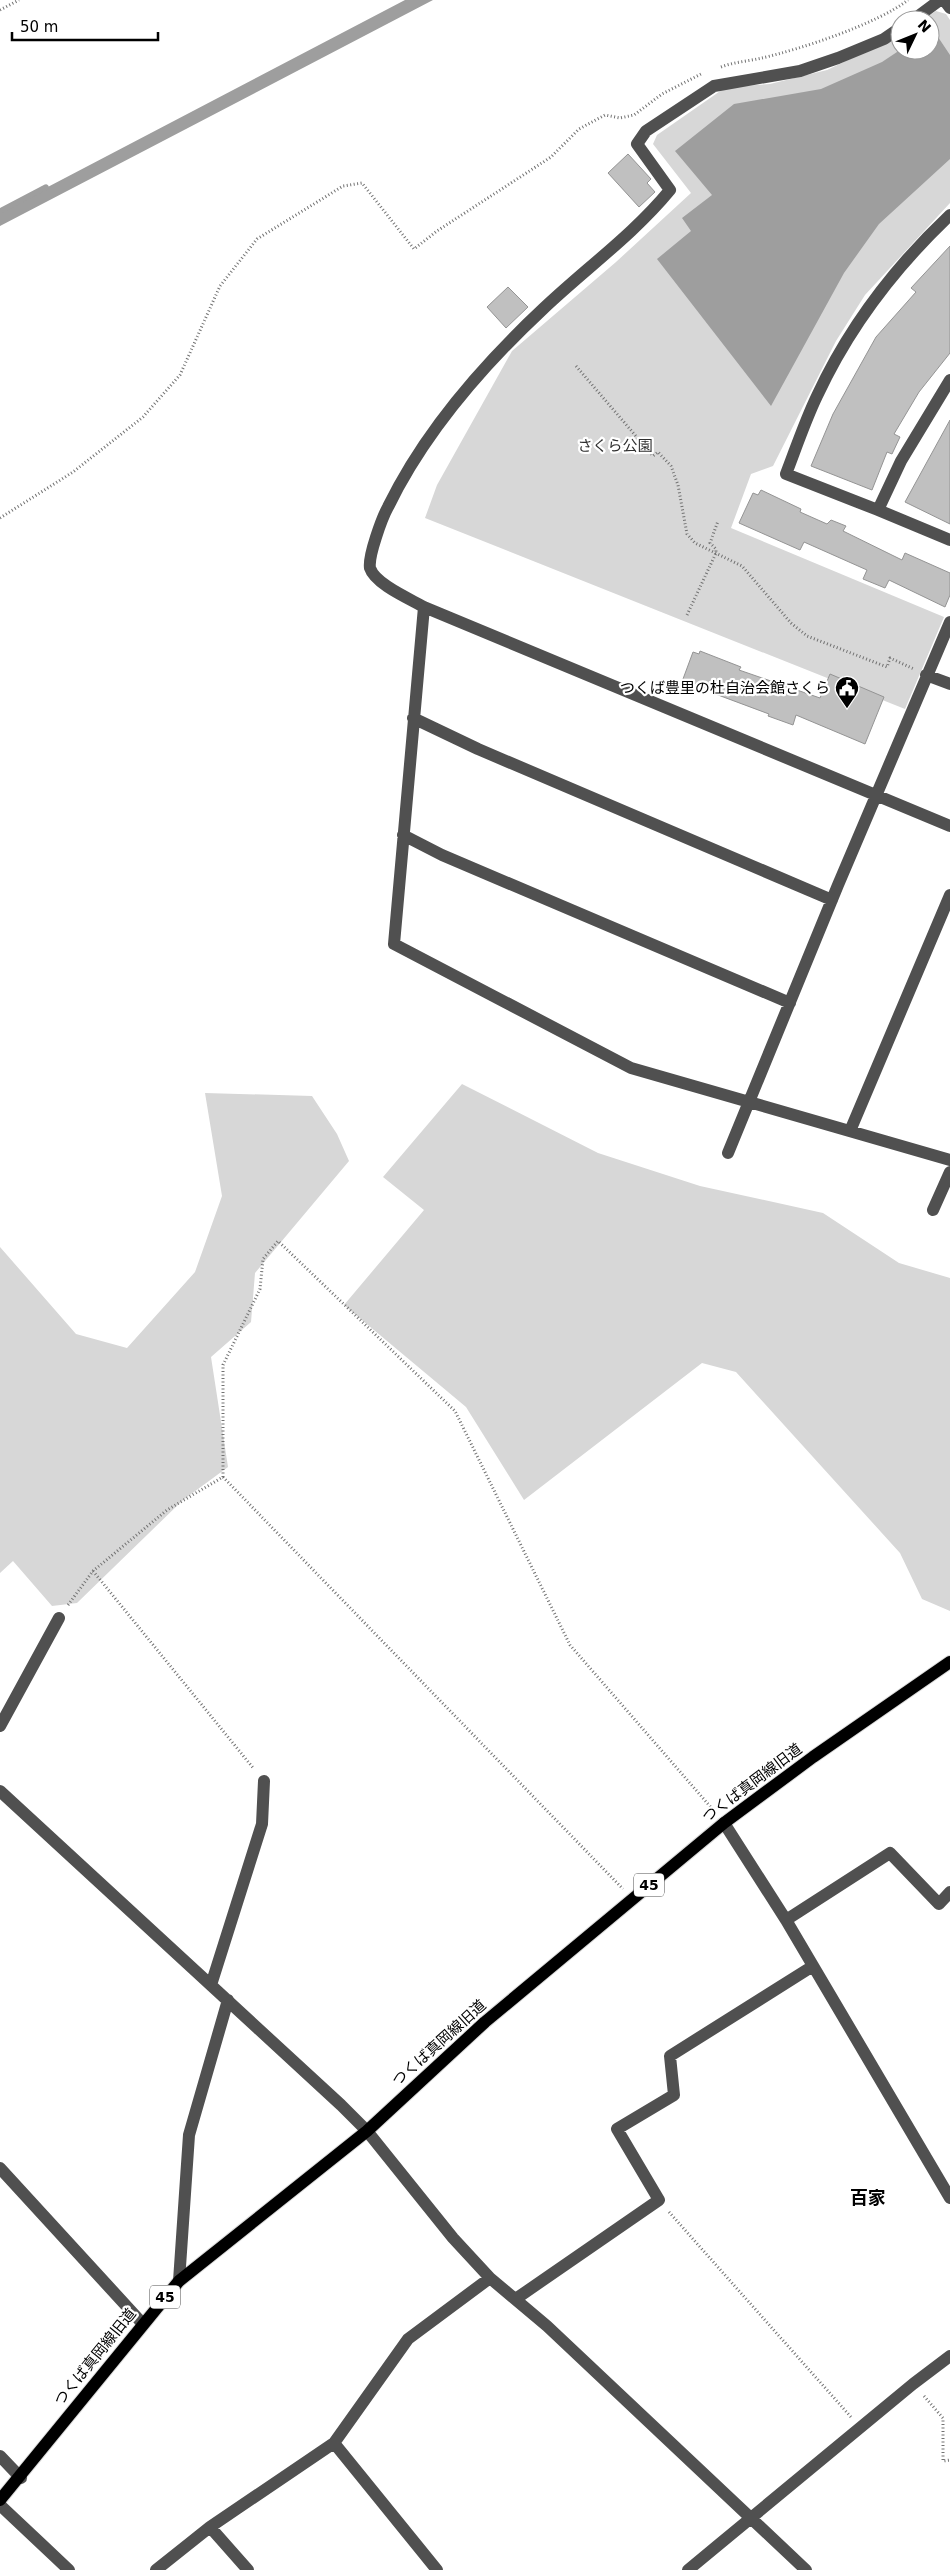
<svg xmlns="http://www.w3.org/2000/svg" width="950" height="2570" viewBox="0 0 950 2570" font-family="'DejaVu Sans','Noto Sans JP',sans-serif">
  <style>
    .green { fill: #d7d7d7 }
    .water { fill: #9e9e9e }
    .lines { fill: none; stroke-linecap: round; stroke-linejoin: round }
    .stream { stroke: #9e9e9e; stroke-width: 5.5 }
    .building { fill: #c0c0c0; stroke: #949494 }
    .major-casing { stroke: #dbdbdb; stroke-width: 14 }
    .path { stroke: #727272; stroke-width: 3; stroke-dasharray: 1 2.5; stroke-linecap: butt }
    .minor { stroke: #505050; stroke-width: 12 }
    .major { stroke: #000; stroke-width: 12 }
    .labels { text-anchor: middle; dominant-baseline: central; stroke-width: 4.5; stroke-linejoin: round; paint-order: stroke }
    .shield { fill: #fff; stroke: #4c4c4c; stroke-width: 1 }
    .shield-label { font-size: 14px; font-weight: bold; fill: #000 }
    .park-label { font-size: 15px; fill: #2e2e2e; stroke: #fff }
    .poi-label { font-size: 15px; fill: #000; stroke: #fff; text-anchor: end }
    .street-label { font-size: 15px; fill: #000; stroke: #fff }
    .quarter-label { font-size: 18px; font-weight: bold; fill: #000; stroke: #fff }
  </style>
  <rect width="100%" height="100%" fill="#fff"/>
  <path class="green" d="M 936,11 L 946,14 L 950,20 L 950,203 L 865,295 L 836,341 L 773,466 L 751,474 L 731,528 L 944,617 L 905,709 L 425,518 L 437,485 L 512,351 L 616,262 L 691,193 L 653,144 L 657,135 L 726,87 L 770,84 L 827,70 L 900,35 L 900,50 L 930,50 L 930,20 L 922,20 Z
    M 462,1084 L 598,1153 L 700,1186 L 823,1213 L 899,1263 L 950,1278 L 950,1611 L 922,1599 L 900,1553 L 736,1372 L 702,1363 L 524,1500 L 466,1407 L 344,1305 L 424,1210 L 383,1177 Z
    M 205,1093 L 312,1096 L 337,1134 L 349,1161 L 255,1273 L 251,1322 L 211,1357 L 228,1467 L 183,1500 L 77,1603 L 52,1606 L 13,1561 L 0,1573 L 0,1247 L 76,1334 L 127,1348 L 195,1272 L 222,1196 Z"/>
  <path class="water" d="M 405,0 L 433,0 L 0,226 L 0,212 Z
    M 932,28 L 950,55 L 950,159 L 879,224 L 844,273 L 771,406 L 657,259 L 691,231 L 682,218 L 712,195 L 675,151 L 734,104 L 821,89 L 882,62 L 900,50 L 930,50 Z"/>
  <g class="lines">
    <path class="stream" d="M 0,211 L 46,187"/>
  </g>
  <path class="building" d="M 628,154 L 651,179 L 647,183 L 655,192 L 639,207 L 608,173 Z
    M 950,246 L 950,353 L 919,392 L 894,434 L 900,437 L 892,454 L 887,452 L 872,490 L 811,466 L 833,414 L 876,337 L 916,292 L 911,288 Z
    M 508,287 L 528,307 L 506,328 L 487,307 Z
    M 950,420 L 950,524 L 905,502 Z
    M 761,490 L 801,509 L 800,512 L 827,524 L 831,520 L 846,526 L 843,531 L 902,560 L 905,553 L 950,573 L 950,595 L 945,607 L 889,580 L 885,588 L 863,579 L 867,570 L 804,542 L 800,550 L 739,523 L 753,493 L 758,495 Z
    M 700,651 L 741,667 L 739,670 L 820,698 L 830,674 L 884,697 L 865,744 L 796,715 L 793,725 L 768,716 L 769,714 L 710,692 L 711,690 L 683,679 L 693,652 L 699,654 Z"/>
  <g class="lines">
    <g class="major-casing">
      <path id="major" d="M 0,2500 L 179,2281 L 367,2131 L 485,2022 L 724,1823 L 813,1757 L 950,1662"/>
    </g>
    <path class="path" d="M 0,10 L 19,0
      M 721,67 C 734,62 749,61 762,58 C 801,49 877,24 908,0
      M 576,366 L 653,456 L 658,452 L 671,466 L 678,485 L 687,534 L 695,543 L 742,566 L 791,623 L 807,636 L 887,667 L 890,658 L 914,669
      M 0,518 L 73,472 L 143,417 L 180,375 L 220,286 L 257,239 L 343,186 L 362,183 L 414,249 L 437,231 L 551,157 L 579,129 L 605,115 L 620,118 L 634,115 L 662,94 L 703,73
      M 687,615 L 716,553 L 716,549 L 710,543 L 718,521
      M 223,1477 L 623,1889
      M 93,1571 L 254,1769
      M 68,1605 L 93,1571 L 167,1510 L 223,1477 L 223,1365 L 260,1289 L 263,1259 L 278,1241 L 455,1411 L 570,1645 L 715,1812
      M 669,2212 L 851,2417
      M 924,2396 L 943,2418 L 943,2461 L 950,2460"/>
    <path class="minor" d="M 944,0 L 950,8
      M 913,20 L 940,0
      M 950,380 L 901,461 L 878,510 L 950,540
      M 878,510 L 786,474 C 796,448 805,421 817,396 C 849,327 895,267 950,215
      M 424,607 C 410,599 375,584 370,568 C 368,556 382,518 388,507 C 425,431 482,366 543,309 C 585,269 633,235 670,190 L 637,144 L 646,131 L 714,86 L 800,71 L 838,58 L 884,39 L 900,28
      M 926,675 L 950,684
      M 413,718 L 478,749 L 832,900
      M 950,826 L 424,607 L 394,944 L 631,1068 L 950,1160
      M 403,835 L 442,855 L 790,1003
      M 850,1131 L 950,895
      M 728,1153 L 838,885 L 950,622
      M 933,1210 L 950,1172
      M 0,1726 L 59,1618
      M 0,1791 L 341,2105 L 367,2131 L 453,2238 L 490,2278 L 547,2326 L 806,2570
      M 724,1823 L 786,1920 L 950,2198
      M 786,1920 L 890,1853 L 939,1904 L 950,1892
      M 211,1985 L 262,1824 L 264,1781
      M 0,2168 L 142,2323
      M 179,2281 L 189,2135 L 228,2000
      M 517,2298 L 659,2200 L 617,2129 L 674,2095 L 670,2056 L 813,1966
      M 334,2443 L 437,2570
      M 0,2456 L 21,2478
      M 0,2505 L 69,2570
      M 210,2527 L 248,2570
      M 156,2570 L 210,2527 L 334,2443 L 408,2339 L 490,2278
      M 688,2570 L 913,2384 L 950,2356"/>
    <use href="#major" class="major"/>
  </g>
  <defs>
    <g id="civic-pin" transform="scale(1.25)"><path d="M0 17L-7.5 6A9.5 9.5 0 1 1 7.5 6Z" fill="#000" stroke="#fff"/><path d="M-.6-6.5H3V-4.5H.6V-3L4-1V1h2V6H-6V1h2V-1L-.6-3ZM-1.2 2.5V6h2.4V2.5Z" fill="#fff"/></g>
  </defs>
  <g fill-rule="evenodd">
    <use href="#civic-pin" x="847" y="688"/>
  </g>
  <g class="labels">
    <g class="shield">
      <rect x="634" y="1873.5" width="30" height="23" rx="4"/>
      <rect x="150" y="2285.5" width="30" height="23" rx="4"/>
    </g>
    <g class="shield-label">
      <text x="649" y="1885">45</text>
      <text x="165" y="2297">45</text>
    </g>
    <g class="park-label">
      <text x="615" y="446">さくら公園</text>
    </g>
    <g class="poi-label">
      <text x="830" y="688">つくば豊里の杜自治会館さくら</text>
    </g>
    <g class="street-label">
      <text transform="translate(752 1783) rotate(-37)">つくば真岡線旧道</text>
      <text transform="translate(439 2043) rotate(-42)">つくば真岡線旧道</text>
      <text transform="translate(95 2357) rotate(-51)">つくば真岡線旧道</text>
    </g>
    <g class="quarter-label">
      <text x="868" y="2197">百家</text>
    </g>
  </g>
  <g transform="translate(915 35) rotate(47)"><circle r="24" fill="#ffffff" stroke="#999999"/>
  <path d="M0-4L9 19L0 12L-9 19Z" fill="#000000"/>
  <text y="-8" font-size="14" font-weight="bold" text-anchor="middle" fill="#000000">N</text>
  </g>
  <path d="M12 32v8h146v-8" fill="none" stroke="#000000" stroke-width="2.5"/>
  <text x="20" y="32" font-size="15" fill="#000000" stroke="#ffffff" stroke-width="4" paint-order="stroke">50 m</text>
</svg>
